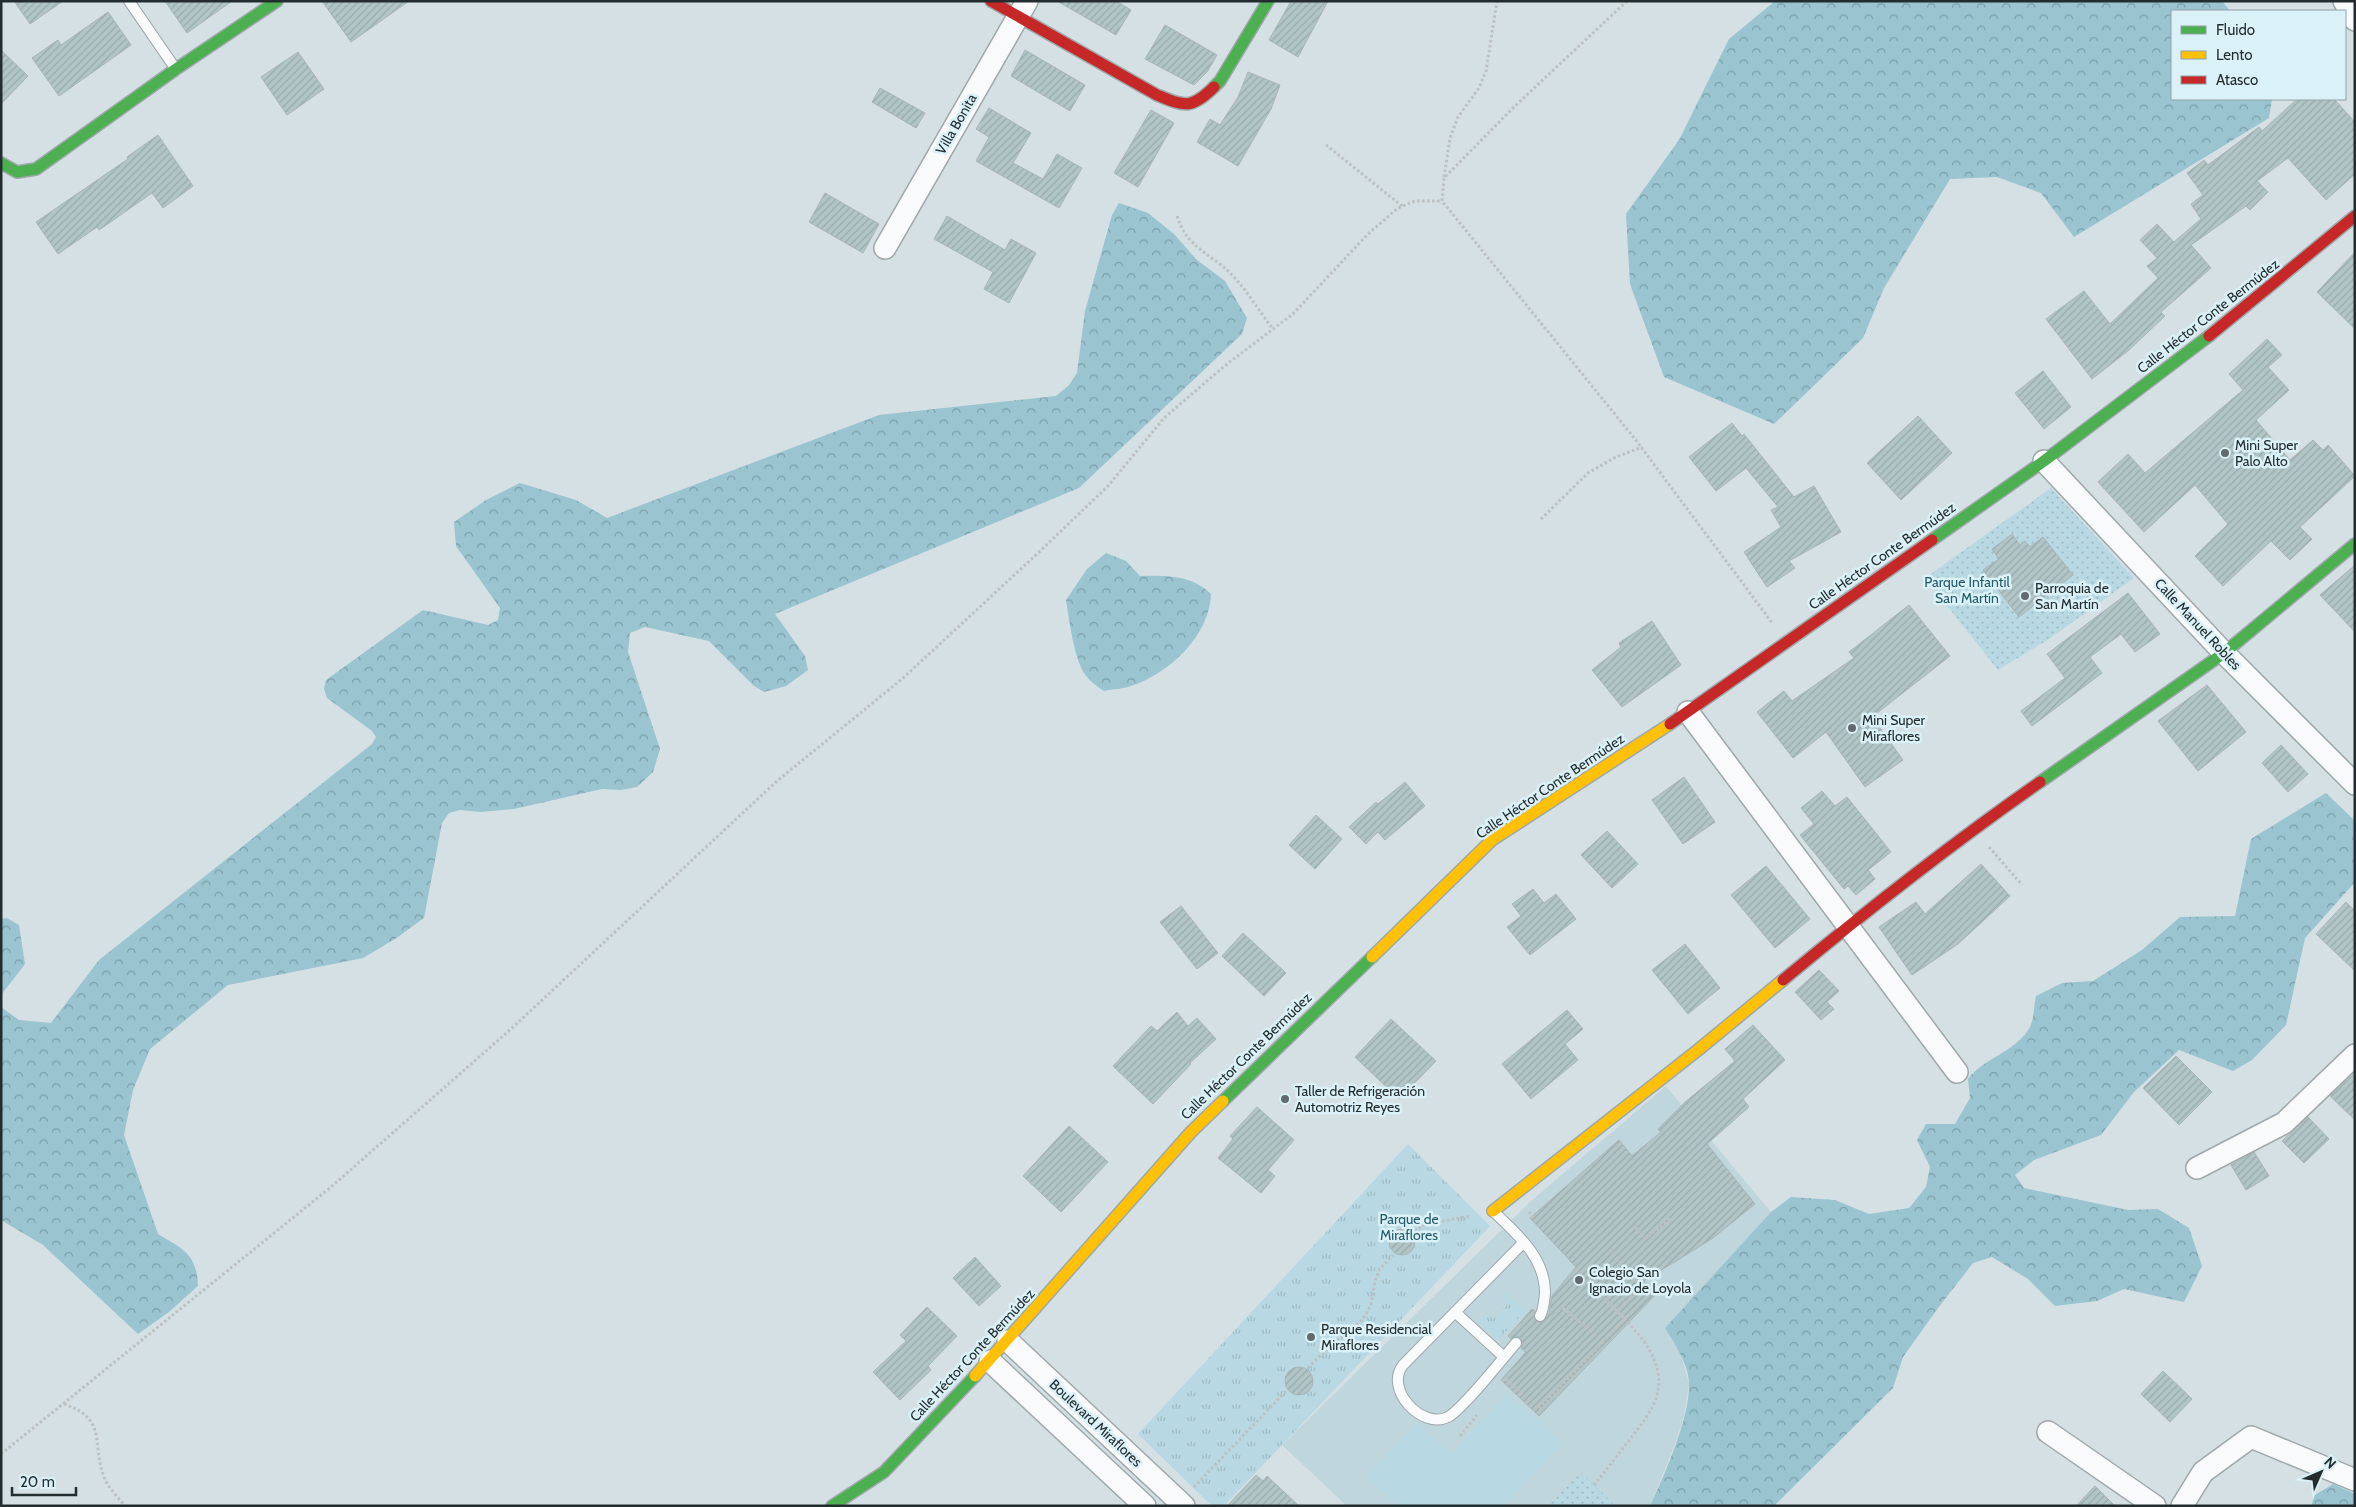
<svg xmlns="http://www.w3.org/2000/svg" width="2356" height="1507" viewBox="0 0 2356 1507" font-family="Cabin,sans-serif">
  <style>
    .built { fill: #bfd6dc }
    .grass { fill: url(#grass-tufts) }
    .forest { fill: url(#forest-crowns) }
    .garden { fill: url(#garden-dots) }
    .pitch { fill: #b8d9e3 }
    .building { fill: url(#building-hatch); stroke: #aab4b6 }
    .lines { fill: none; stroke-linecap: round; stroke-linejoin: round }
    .lane-casing { stroke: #9ea8ab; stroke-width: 12 }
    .street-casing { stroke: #9ea8ab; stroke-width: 24 }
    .fast-casing { stroke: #9ea8ab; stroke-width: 14 }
    .slow-casing { stroke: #9ea8ab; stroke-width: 14 }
    .jam-casing { stroke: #9ea8ab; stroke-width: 14 }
    .path { stroke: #bdc0c1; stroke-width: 3; stroke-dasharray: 2.5 2.5; stroke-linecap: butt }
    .lane { stroke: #f9fafb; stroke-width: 10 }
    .street { stroke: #f9fafb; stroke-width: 21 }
    .fast { stroke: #4caf50; stroke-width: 11 }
    .slow { stroke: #ffc107; stroke-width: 11 }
    .jam { stroke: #c62828; stroke-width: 11 }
    .poi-dot { fill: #616b6e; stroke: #dbf1f8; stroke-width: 2 }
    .labels { text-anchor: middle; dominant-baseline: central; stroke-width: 5; stroke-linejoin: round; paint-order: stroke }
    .street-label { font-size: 14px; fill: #232c2e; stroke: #dbf1f8 }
    .poi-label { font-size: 14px; fill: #232c2e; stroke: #dbf1f8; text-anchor: start }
    .park-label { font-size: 14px; fill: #255c6a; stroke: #dbf1f8 }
  </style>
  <defs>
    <pattern id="grass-tufts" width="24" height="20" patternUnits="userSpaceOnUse" patternTransform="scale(1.25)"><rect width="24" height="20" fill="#b8d9e3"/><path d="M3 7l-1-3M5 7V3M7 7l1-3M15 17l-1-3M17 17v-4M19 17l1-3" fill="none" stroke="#9ebac3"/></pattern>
    <pattern id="forest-crowns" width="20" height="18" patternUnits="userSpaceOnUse" patternTransform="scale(1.25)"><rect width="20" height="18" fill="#99c4d0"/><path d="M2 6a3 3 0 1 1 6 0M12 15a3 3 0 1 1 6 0" fill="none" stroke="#7c9fa9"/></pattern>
    <pattern id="garden-dots" width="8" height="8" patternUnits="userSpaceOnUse" patternTransform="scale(1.25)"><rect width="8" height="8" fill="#b8d9e3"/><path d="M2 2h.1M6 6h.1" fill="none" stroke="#9ebac3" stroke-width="1.8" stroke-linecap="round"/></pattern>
    <pattern id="building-hatch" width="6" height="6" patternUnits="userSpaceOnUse" patternTransform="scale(1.25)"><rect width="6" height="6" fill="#b1c5c7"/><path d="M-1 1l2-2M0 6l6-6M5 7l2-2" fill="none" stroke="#98a9ab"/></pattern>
  </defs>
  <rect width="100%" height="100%" fill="#d4e0e4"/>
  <path class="built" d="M 1666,1086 L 1771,1212 L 1665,1328 L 1681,1354 L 1689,1384 L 1684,1415 L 1675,1444 L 1650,1506 L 1347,1506 L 1282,1445 L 1531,1201 Z"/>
  <path class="grass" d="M 1408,1144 L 1490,1226 L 1224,1506 L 1212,1506 L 1138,1434 Z
    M 1506,1293 L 1525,1311 L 1498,1340 L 1479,1321 L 1487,1313 L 1493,1319 L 1507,1305 L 1501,1299 Z"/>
  <path class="forest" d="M 1775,1 L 2222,1 L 2230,11 L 2172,11 L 2172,99 L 2272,99 L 2269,118 L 2074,237 L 2041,193 L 1997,177 L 1950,179 L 1884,288 L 1863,338 L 1774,424 L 1664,377 L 1630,284 L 1626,214 L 1679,140 L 1729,39 Z
    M 1119,203 L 1148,213 L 1174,234 L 1197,260 L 1225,281 L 1247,318 L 1242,334 L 1079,488 L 775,614 L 805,656 L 808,670 L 786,686 L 764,692 L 754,686 L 709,641 L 645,627 L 630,633 L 628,652 L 660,749 L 653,772 L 637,787 L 621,790 L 602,789 L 514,809 L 481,812 L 460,810 L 449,813 L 442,823 L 424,918 L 395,939 L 363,958 L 228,985 L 150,1049 L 133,1090 L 124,1135 L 158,1234 C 183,1249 197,1254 198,1286 L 169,1312 L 138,1334 L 43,1245 L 1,1220 L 1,1007 L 19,1020 L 51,1023 L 99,960 L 372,744 L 376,737 L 372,731 L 327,698 L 324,689 L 326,680 L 423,610 L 488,625 L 498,620 L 500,608 L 456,546 L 454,522 L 486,500 L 520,483 L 576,500 L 607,518 L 879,415 L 1056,396 L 1069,385 L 1077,373 L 1085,311 L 1112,215 Z
    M 1106,553 L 1126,561 L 1140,576 C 1166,575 1192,575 1211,594 C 1210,635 1169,674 1131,686 C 1123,689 1113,689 1104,691 C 1097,686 1089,681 1084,673 C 1074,657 1069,619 1066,600 L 1087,569 Z
    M 2326,793 L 2355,821 L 2355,882 L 2305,938 L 2286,1025 L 2252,1060 L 2233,1071 L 2179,1050 L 2134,1092 L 2101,1135 L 2034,1160 L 2015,1175 L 2024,1188 L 2128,1210 L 2158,1209 L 2189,1228 L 2202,1266 L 2184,1302 L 2124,1289 L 2097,1301 L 2055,1306 L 2028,1279 L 1992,1257 L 1973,1263 L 1938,1308 L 1903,1357 L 1893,1388 L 1774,1506 L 1650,1506 C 1664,1476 1690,1417 1689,1384 C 1689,1364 1675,1345 1665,1328 L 1771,1212 L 1791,1197 L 1835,1200 L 1869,1214 L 1909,1208 L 1926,1187 L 1930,1167 L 1917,1140 L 1926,1124 L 1955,1124 L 1970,1098 L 1968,1079 C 1985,1057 2016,1052 2030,1027 C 2034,1019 2034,1005 2036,996 L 2062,983 L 2093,981 L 2142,950 L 2180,917 L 2235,916 L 2251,839 Z
    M 7,918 L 19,925 L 25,964 L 1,995 L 1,919 Z
    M 2333,1484 L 2355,1494 L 2355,1506 L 2311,1506 L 2315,1495 Z"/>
  <path class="garden" d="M 2051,488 L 2134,578 L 2049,639 L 1998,670 L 1925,578 Z
    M 1581,1472 L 1616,1506 L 1548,1506 Z"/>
  <path class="pitch" d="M 1507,1393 L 1562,1443 L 1505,1506 L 1398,1506 L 1367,1477 L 1416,1423 L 1451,1454 Z"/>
  <path class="building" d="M 14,1 L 63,1 L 30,24 Z
    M 165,1 L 232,1 L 187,33 Z
    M 322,1 L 409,1 L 351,42 Z
    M 1057,1 L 1116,1 L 1131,10 L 1116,35 Z
    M 1291,1 L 1328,1 L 1298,57 L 1269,40 Z
    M 108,12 L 131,45 L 59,96 L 32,58 L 58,40 L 61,45 Z
    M 1165,25 L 1217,55 L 1207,72 L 1194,85 L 1145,59 Z
    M 1,50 L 28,76 L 1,104 Z
    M 1025,50 L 1085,85 L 1070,111 L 1011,76 Z
    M 298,52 L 324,89 L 287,115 L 261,77 Z
    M 1248,72 L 1280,85 L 1271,109 L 1238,166 L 1197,142 L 1210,119 L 1220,125 L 1238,97 Z
    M 880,88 L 925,113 L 916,128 L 872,102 Z
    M 2297,99 L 2334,99 L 2355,122 L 2355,174 L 2326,200 L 2288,158 L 2257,181 L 2268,192 L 2250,210 L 2246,206 L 2191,245 L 2211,268 L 2161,312 L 2165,316 L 2129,350 L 2092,379 L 2046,319 L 2084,291 L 2110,324 L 2158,278 L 2147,266 L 2157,258 L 2140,240 L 2157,224 L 2174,242 L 2201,219 L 2191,204 L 2203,195 L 2187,173 L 2204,160 L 2208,165 L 2259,127 L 2262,131 Z
    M 989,108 L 1031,133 L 1013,163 L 1043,179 L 1057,154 L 1082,168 L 1059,208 L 976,161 L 989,137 L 976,129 Z
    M 1151,110 L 1174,123 L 1138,187 L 1114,173 Z
    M 158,135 L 193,186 L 163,208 L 152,193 L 99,230 L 97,227 L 58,254 L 36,222 L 128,159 L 127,157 Z
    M 825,193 L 879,224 L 863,253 L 809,222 Z
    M 947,216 L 1005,250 L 1011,239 L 1036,253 L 1009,303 L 984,289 L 993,272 L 934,239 Z
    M 2355,252 L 2355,329 L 2317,292 Z
    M 2267,339 L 2282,355 L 2268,367 L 2289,390 L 2256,420 L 2290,460 L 2313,440 L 2323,450 L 2328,445 L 2355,476 L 2300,527 L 2312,539 L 2290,560 L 2271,541 L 2223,586 L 2195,556 L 2228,524 L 2195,485 L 2144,532 L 2098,482 L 2128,454 L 2145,473 L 2243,390 L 2229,374 Z
    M 2043,371 L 2071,407 L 2044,429 L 2015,393 Z
    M 1918,416 L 1952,453 L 1901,500 L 1867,463 Z
    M 1732,423 L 1742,436 L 1744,434 L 1794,497 L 1814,486 L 1841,532 L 1789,561 L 1795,568 L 1767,587 L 1744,552 L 1781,527 L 1771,510 L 1778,507 L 1746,468 L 1716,491 L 1689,457 Z
    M 2012,534 L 2020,545 L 2025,541 L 2030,547 L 2043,537 L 2073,575 L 2019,617 L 1983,570 L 1999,559 L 1992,549 Z
    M 2355,565 L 2355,632 L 2320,595 Z
    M 2128,593 L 2160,634 L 2135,652 L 2121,634 L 2090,657 L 2102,673 L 2032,726 L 2021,711 L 2065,678 L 2047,654 Z
    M 1909,605 L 1950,656 L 1872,717 L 1903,760 L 1865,787 L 1826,732 L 1793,758 L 1757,712 L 1784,691 L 1792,701 L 1854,658 L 1849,652 Z
    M 1652,621 L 1681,665 L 1622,707 L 1592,670 L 1621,647 L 1619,643 Z
    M 2207,685 L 2246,732 L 2198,771 L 2158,721 Z
    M 2281,745 L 2308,774 L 2288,792 L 2262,763 Z
    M 1684,777 L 1715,822 L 1683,844 L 1652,800 Z
    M 1405,782 L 1425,806 L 1385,840 L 1378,832 L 1366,844 L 1349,827 L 1376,802 L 1378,804 Z
    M 1822,791 L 1835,806 L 1847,797 L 1891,852 L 1868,870 L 1875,879 L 1856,895 L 1848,886 L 1844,889 L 1800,835 L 1814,824 L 1801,808 Z
    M 1316,815 L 1342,839 L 1315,869 L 1289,845 Z
    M 1607,831 L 1638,864 L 1612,888 L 1581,855 Z
    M 1981,864 L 2010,896 L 1958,944 L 1912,975 L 1879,927 L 1916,902 L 1925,914 Z
    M 1766,866 L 1810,919 L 1775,948 L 1731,895 Z
    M 1533,889 L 1544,903 L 1556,894 L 1576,919 L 1530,955 L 1507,927 L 1521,916 L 1512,904 Z
    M 2346,902 L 2355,911 L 2355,971 L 2316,934 Z
    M 1181,906 L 1218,953 L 1197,969 L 1160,922 Z
    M 1243,933 L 1286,973 L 1264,996 L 1222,956 Z
    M 1685,944 L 1720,988 L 1688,1014 L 1652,970 Z
    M 1819,970 L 1839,991 L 1827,1002 L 1834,1009 L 1821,1020 L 1795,992 Z
    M 1567,1010 L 1583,1029 L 1565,1044 L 1578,1060 L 1531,1099 L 1502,1064 Z
    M 1177,1012 L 1188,1026 L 1197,1018 L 1216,1039 L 1190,1063 L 1191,1064 L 1153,1104 L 1113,1066 L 1151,1026 L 1157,1031 Z
    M 1391,1019 L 1436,1061 L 1399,1099 L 1355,1057 Z
    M 1753,1025 L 1785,1060 L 1743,1099 L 1749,1107 L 1707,1144 L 1755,1204 L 1713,1238 L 1644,1281 L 1657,1293 L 1539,1416 L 1501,1380 L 1526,1352 L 1521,1348 L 1523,1344 L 1521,1338 L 1517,1336 L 1511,1339 L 1508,1336 L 1532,1309 L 1535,1311 L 1535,1320 L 1540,1323 L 1544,1321 L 1549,1313 L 1552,1296 L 1576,1267 L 1530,1218 L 1619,1140 L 1632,1156 L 1661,1132 L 1658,1129 L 1685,1102 L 1735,1061 L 1725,1049 Z
    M 2176,1056 L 2212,1092 L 2179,1125 L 2143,1088 Z
    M 2355,1073 L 2355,1120 L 2330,1096 Z
    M 1257,1107 L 1294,1140 L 1268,1170 L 1275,1176 L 1261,1193 L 1218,1158 L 1233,1139 L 1230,1136 Z
    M 2308,1117 L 2329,1139 L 2304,1163 L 2282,1141 Z
    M 1069,1126 L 1108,1162 L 1061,1212 L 1023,1176 Z
    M 2254,1152 L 2269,1176 L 2246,1190 L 2231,1165 Z
    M1389 1242a13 13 0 1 1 26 0a13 13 0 1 1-26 0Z
    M 975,1257 L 1001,1286 L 979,1306 L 953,1278 Z
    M 927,1307 L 957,1336 L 928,1366 L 931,1370 L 900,1400 L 873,1372 L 906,1341 L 900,1335 Z
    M1285 1381a14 14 0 1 1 28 0a14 14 0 1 1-28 0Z
    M 2163,1371 L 2192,1399 L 2170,1422 L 2141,1394 Z
    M 1256,1475 L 1263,1481 L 1267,1476 L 1299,1506 L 1227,1506 Z
    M 2095,1486 L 2115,1506 L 2076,1506 Z"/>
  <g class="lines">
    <g class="lane-casing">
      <path id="lane" d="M 129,1 L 175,68
        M 1493,1211 C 1517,1234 1545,1257 1545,1293 C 1544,1302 1544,1309 1540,1316
        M 1455,1312 L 1504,1357
        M 1516,1343 C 1503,1358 1463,1409 1448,1417 C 1422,1430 1384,1389 1403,1365 L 1524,1242"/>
    </g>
    <g class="street-casing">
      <path id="street" d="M 2344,1 L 2355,20
        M 885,248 L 1027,1
        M 2044,461 L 2224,653 L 2355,784
        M 1688,712 L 1957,1072
        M 2197,1168 L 2284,1123 L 2355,1055
        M 1008,1341 L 1184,1506
        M 990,1361 L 1145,1506
        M 2048,1432 L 2155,1506
        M 2182,1506 L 2203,1472 L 2251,1437 L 2355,1480"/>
    </g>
    <g class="fast-casing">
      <path id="fast" d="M 1214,87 L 1220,81 L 1268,1
        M 1,163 L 17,172 L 36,169 L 176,69 L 277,1
        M 1932,540 L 2044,461 L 2209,336
        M 2040,782 L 2224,653 L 2355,544
        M 1223,1101 L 1372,957
        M 832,1506 L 884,1472 L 975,1376"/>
    </g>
    <g class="slow-casing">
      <path id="slow" d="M 1372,957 L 1492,840 L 1670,724
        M 1493,1211 L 1698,1050 L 1783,980
        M 975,1376 L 1191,1132 L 1223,1101"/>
    </g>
    <g class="jam-casing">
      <path id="jam" d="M 991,1 L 1157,95 C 1184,106 1191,110 1214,87
        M 2209,336 L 2355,216
        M 1670,724 L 1932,540
        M 1783,980 C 1866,911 1951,844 2040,782"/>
    </g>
    <path class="path" d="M 1627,1 L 1515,106 L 1444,178 L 1442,201 L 1635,439 L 1773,624
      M 1326,145 L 1402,206
      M 1444,177 L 1450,138 L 1458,117 L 1479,88 L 1486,71 L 1497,1
      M 1177,216 C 1187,248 1209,252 1231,274 C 1247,290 1259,311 1273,329
      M 1541,519 L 1588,473 L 1614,458 L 1642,447
      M 1989,847 L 2022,885
      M 1529,1212 L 1535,1219
      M 1635,1227 L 1645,1239 L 1671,1218
      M 1412,1236 L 1421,1226 L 1427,1224 L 1471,1216
      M 1609,1250 L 1642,1287 L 1617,1311
      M 1563,1308 L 1604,1341 L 1625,1319 L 1576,1270
      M 1308,1368 L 1330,1346 L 1352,1330 L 1363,1319 L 1371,1305 L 1375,1281 L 1380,1269 L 1393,1255
      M 1506,1379 L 1539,1409 L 1604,1341
      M 64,1404 C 108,1419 91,1442 104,1477 C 108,1488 118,1497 125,1506
      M 1460,1436 L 1477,1415
      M 1,1454 L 331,1187 L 511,1029 L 777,781 L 902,679 L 1037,554 L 1108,486 L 1164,418 L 1227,364 L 1293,314 L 1368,234 L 1398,208 L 1415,201 L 1442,201
      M 1594,1485 C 1606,1470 1618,1455 1630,1439 C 1655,1408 1671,1385 1647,1346 C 1641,1336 1633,1328 1625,1319
      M 1194,1487 L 1287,1390"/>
    <use href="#lane" class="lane"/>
    <use href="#street" class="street"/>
    <use href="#fast" class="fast"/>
    <use href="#slow" class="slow"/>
    <use href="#jam" class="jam"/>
  </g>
  <g class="poi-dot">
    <circle cx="2225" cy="453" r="5"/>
    <circle cx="2025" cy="596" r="5"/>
    <circle cx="1852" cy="728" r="5"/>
    <circle cx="1285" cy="1099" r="5"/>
    <circle cx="1579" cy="1280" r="5"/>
    <circle cx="1311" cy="1337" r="5"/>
  </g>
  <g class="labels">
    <g class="street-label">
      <text transform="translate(956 124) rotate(-60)">Villa Bonita</text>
      <text transform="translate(2208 316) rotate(-38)">Calle Héctor Conte Bermúdez</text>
      <text transform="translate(1882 556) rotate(-35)">Calle Héctor Conte Bermúdez</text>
      <text transform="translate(2198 624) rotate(47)">Calle Manuel Robles</text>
      <text transform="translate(1550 786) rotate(-34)">Calle Héctor Conte Bermúdez</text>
      <text transform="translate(1246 1056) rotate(-44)">Calle Héctor Conte Bermúdez</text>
      <text transform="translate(972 1355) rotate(-47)">Calle Héctor Conte Bermúdez</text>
      <text transform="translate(1096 1423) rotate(43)">Boulevard Miraflores</text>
    </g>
    <g class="poi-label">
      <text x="2235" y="445">Mini Super<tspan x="2235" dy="16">Palo Alto</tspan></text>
      <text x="2035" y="588">Parroquia de<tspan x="2035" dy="16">San Martín</tspan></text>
      <text x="1862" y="720">Mini Super<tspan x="1862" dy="16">Miraflores</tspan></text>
      <text x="1295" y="1091">Taller de Refrigeración<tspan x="1295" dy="16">Automotriz Reyes</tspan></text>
      <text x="1589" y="1272">Colegio San<tspan x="1589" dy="16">Ignacio de Loyola</tspan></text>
      <text x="1321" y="1329">Parque Residencial<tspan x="1321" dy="16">Miraflores</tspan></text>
    </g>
    <g class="park-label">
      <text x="1967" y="582">Parque Infantil<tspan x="1967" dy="16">San Martín</tspan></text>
      <text x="1409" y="1219">Parque de<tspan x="1409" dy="16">Miraflores</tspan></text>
    </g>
  </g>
  <rect width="2356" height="1507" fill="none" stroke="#232c2e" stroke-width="5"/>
  <rect x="2171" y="10" width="175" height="90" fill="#dbf1f8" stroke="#91a2a7"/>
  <rect x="2181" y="26" width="25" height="8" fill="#4caf50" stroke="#91a2a7"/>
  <text x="2216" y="35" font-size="15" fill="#232c2e">Fluido</text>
  <rect x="2181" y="51" width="25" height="8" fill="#ffc107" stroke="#91a2a7"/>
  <text x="2216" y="60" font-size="15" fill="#232c2e">Lento</text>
  <rect x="2181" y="76" width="25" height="8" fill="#c62828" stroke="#91a2a7"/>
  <text x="2216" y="85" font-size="15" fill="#232c2e">Atasco</text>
  <g transform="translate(2321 1472) rotate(45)" stroke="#dbf1f8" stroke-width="4" paint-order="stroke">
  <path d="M0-4L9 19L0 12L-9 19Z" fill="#232c2e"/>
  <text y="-8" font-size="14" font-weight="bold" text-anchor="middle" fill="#232c2e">N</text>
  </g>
  <path d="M12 1487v8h64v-8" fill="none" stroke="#232c2e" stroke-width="2.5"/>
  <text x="20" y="1487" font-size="15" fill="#232c2e" stroke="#dbf1f8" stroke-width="4" paint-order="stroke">20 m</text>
</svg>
